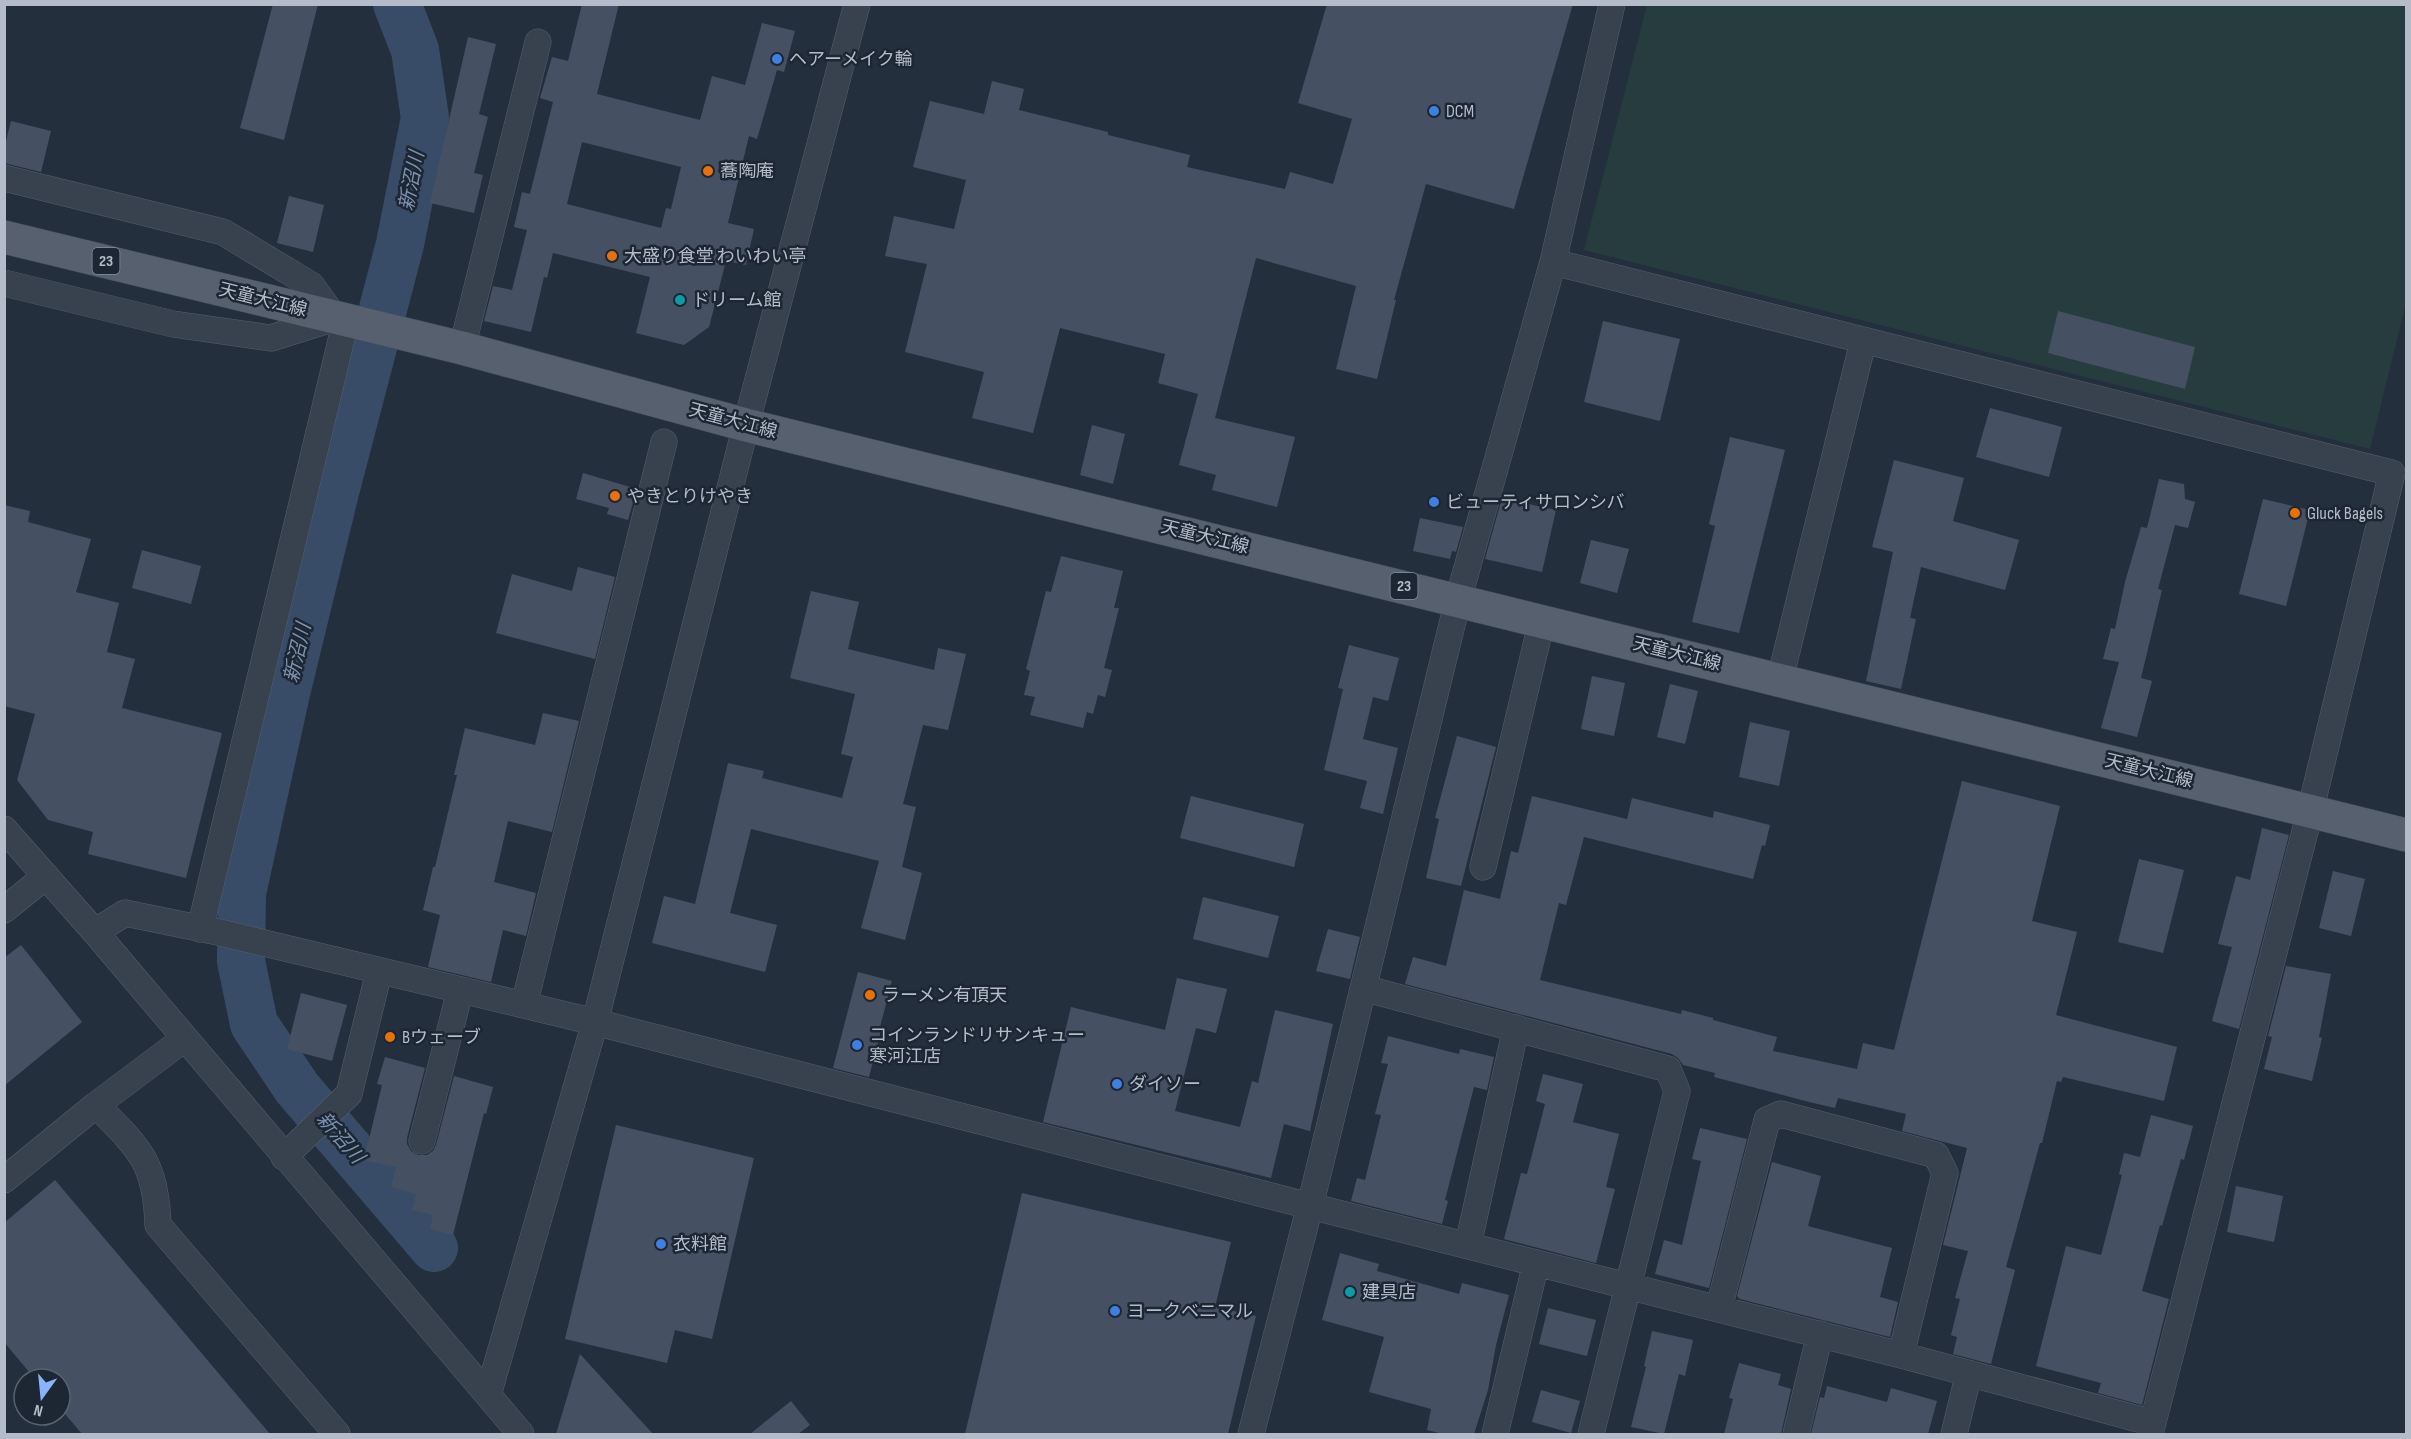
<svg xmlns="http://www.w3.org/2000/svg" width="2411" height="1439" viewBox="0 0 2411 1439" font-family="'Sofia Sans Condensed','Noto Sans JP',sans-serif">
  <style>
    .green { fill: #263c3f }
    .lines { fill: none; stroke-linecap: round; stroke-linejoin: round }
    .river { stroke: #394c67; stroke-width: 48 }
    .building { fill: #455162; fill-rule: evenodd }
    .minor-casing { stroke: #565f6c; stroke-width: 27 }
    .major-casing { stroke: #414a57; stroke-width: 34 }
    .minor { stroke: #38414e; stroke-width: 26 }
    .major { stroke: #56606e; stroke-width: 33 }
    .shop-dot { fill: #3f7fe0; stroke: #1d2633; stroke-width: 2 }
    .food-dot { fill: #e8710a; stroke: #1d2633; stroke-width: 2 }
    .culture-dot { fill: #0f9aa8; stroke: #1d2633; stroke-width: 2 }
    .labels { text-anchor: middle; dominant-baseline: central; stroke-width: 5; stroke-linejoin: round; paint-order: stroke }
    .shield { fill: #1d2633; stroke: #878f9c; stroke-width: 1.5 }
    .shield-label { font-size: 16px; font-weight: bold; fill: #b4bcc9 }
    .poi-label { font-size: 18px; fill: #b4bcc9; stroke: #1d2633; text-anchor: start }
    .street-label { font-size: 18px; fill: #b4bcc9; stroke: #1d2633 }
    .water-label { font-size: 20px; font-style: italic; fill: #7c92b1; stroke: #1d2633 }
  </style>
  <rect width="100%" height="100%" fill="#242f3e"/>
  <path class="green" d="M 1647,5 L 2406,5 L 2406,303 L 2370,449 L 1584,250 Z"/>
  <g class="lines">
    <path class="river" d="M 397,4 L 415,50 L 425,118 L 400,244 L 335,492 L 286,693 L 242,893 L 241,961 L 254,1024 L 297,1088 L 434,1248"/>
  </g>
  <path class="building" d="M 273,4 L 318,4 L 284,140 L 240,128 Z
    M 582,4 L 619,4 L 597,94 L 700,120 L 712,76 L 745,85 L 762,23 L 795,31 L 784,72 L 777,70 L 757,139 L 749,136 L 728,223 L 754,229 L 746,265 L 726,261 L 709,327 L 684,345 L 636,333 L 650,277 L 553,253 L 547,278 L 544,277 L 531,332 L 484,321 L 493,286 L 512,290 L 527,230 L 514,227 L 522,192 L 530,194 L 553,102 L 540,98 L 552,57 L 568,61 ZM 582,142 L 681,167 L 671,209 L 666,208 L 661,228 L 567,204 Z
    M 1327,4 L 1573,4 L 1514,209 L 1426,184 L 1394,300 L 1396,300 L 1377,379 L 1336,369 L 1356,286 L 1256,258 L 1215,418 L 1295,437 L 1277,507 L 1212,490 L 1216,475 L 1179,465 L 1198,394 L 1158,383 L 1165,354 L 1060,328 L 1033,433 L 972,418 L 984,372 L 905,352 L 927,264 L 885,256 L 894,216 L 954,229 L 966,180 L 913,167 L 930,101 L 984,114 L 992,81 L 1024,89 L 1019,110 L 1108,132 L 1108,135 L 1190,155 L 1187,167 L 1285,189 L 1290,172 L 1333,184 L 1352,119 L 1298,103 Z
    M 468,37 L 496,44 L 479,114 L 488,117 L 474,173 L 483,175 L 474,213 L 430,203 Z
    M 11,121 L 51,131 L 41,172 L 4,163 L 4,149 Z
    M 289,196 L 324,205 L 313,252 L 277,243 Z
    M 2058,311 L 2195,347 L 2185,389 L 2048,353 Z
    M 1603,321 L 1680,339 L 1660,421 L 1584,402 Z
    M 1990,408 L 2062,427 L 2049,477 L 1976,457 Z
    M 1092,425 L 1125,434 L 1113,484 L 1080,475 Z
    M 1730,437 L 1785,450 L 1739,633 L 1692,622 L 1715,526 L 1709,524 Z
    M 1894,460 L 1964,478 L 1953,521 L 2019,540 L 2005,590 L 1921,567 L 1910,618 L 1916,619 L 1901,689 L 1866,681 L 1893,552 L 1872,547 Z
    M 583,473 L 637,489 L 628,520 L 607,514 L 609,508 L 576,499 Z
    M 2159,479 L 2184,484 L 2185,499 L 2195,502 L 2188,528 L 2175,525 L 2158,589 L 2162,590 L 2141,678 L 2152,681 L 2137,737 L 2101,728 L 2119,662 L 2103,659 L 2111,628 L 2115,629 L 2125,582 L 2141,527 L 2147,528 Z
    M 1502,498 L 1556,510 L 1542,572 L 1485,559 Z
    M 2263,499 L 2310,510 L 2286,606 L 2239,594 Z
    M 4,505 L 30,511 L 28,522 L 91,539 L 76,592 L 119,603 L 107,652 L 135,659 L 122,708 L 222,733 L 186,878 L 88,854 L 93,832 L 48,820 L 17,780 L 35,714 L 4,706 Z
    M 1420,518 L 1463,527 L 1456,552 L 1452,551 L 1450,559 L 1413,551 Z
    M 1591,540 L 1629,549 L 1617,593 L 1580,583 Z
    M 142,550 L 201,566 L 191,604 L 132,588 Z
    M 1061,556 L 1123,571 L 1114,608 L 1119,608 L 1104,668 L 1112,670 L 1105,697 L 1098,695 L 1093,714 L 1087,712 L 1083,728 L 1030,715 L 1035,697 L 1024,695 L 1030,671 L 1026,669 L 1046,591 L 1051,592 Z
    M 578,567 L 615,577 L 595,659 L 496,633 L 512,574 L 572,591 Z
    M 811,591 L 859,602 L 848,649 L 934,670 L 938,648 L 966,654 L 948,730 L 923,725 L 903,804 L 916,807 L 902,867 L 922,873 L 905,940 L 861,928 L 879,861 L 751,829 L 730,913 L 777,925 L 765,972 L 652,943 L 664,896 L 695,904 L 728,763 L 764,771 L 762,778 L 842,798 L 853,757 L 841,754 L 855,694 L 790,678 Z
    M 1349,645 L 1399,658 L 1388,701 L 1373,697 L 1363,739 L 1398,748 L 1383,814 L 1360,808 L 1367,781 L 1324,770 L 1343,689 L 1338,688 Z
    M 1592,676 L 1625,683 L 1614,736 L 1581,729 Z
    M 1670,684 L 1698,691 L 1685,744 L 1657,737 Z
    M 543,713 L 579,721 L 552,832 L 508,821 L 494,882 L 536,893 L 526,936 L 503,930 L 491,982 L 428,967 L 440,915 L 423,910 L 433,867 L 435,867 L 457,775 L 454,775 L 465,728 L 535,745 Z
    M 1750,722 L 1790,731 L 1779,786 L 1739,777 Z
    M 1457,736 L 1496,747 L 1461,886 L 1426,878 L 1439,819 L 1435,818 Z
    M 1962,781 L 2060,806 L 2032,921 L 2077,932 L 2056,1015 L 2177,1047 L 2164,1101 L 2063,1077 L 2061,1082 L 2057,1081 L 2042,1143 L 2040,1143 L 2006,1267 L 2015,1270 L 1991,1364 L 1953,1354 L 1957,1337 L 1951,1335 L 1960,1299 L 1955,1298 L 1968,1251 L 1943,1245 L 1967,1148 L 1902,1131 L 1906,1114 L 1838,1098 L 1835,1108 L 1809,1102 L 1714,1077 L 1715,1073 L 1683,1065 L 1678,1058 L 1672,1054 L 1405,984 L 1413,957 L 1446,966 L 1464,890 L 1500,899 L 1511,851 L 1518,853 L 1532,796 L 1627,819 L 1632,798 L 1713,818 L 1714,811 L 1770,825 L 1765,846 L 1762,845 L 1753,879 L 1584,837 L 1566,905 L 1559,903 L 1540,980 L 1681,1014 L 1682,1010 L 1713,1018 L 1713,1020 L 1777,1037 L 1773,1051 L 1857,1069 L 1863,1043 L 1894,1050 Z
    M 1191,796 L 1304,824 L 1294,867 L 1180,838 Z
    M 2262,828 L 2289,835 L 2239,1029 L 2212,1021 L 2232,947 L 2218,944 L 2236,876 L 2250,880 Z
    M 2139,859 L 2184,870 L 2163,953 L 2118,942 Z
    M 2333,871 L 2365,879 L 2351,936 L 2319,928 Z
    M 1203,897 L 1279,916 L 1268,958 L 1193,939 Z
    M 1328,929 L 1360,937 L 1350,979 L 1316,971 Z
    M 21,945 L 82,1022 L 4,1086 L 4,958 Z
    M 2286,966 L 2331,974 L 2319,1037 L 2322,1038 L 2312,1081 L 2264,1069 L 2272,1037 L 2268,1036 Z
    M 858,972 L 892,981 L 880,1027 L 882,1027 L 869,1077 L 833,1068 Z
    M 1177,978 L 1227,989 L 1216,1033 L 1196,1028 L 1175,1111 L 1240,1127 L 1252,1081 L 1258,1083 L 1275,1010 L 1333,1024 L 1310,1131 L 1284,1124 L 1271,1178 L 1043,1122 L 1071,1007 L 1165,1030 Z
    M 301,993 L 347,1005 L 332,1061 L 287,1049 Z
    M 1388,1036 L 1459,1054 L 1460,1049 L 1494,1057 L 1487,1090 L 1474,1087 L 1445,1200 L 1448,1201 L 1442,1224 L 1351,1201 L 1357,1178 L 1365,1180 L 1381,1115 L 1375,1114 L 1388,1064 L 1381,1063 Z
    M 385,1057 L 425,1068 L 407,1138 L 407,1144 L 411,1151 L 418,1155 L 427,1155 L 433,1151 L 436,1145 L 454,1076 L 493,1087 L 486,1114 L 484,1113 L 453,1235 L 430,1229 L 433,1215 L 412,1210 L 416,1194 L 391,1187 L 396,1167 L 364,1160 L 382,1085 L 377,1084 Z
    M 1543,1074 L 1583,1084 L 1573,1122 L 1619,1134 L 1606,1187 L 1615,1189 L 1596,1263 L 1504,1239 L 1521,1173 L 1527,1174 L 1545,1104 L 1536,1101 Z
    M 2151,1115 L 2193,1126 L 2184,1160 L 2181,1159 L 2162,1226 L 2160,1225 L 2142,1291 L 2169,1299 L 2142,1405 L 2098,1393 L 2101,1383 L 2036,1366 L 2066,1246 L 2101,1255 L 2122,1175 L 2119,1174 L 2124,1153 L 2140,1157 Z
    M 616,1125 L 754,1158 L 712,1339 L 675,1330 L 667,1363 L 565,1339 Z
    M 1700,1128 L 1747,1139 L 1709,1288 L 1655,1274 L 1664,1240 L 1682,1245 L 1701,1161 L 1692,1159 Z
    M 1772,1162 L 1821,1176 L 1808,1226 L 1892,1248 L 1880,1297 L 1898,1302 L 1890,1337 L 1740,1299 L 1737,1296 Z
    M 55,1180 L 270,1434 L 82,1434 L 60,1408 L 60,1379 L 35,1379 L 4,1342 L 4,1223 Z
    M 2236,1186 L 2283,1196 L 2274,1242 L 2227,1232 Z
    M 1022,1193 L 1231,1242 L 1215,1307 L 1256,1316 L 1228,1434 L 965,1434 Z
    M 1340,1253 L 1379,1264 L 1377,1271 L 1459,1294 L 1462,1283 L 1509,1295 L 1496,1345 L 1488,1390 L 1474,1434 L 1443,1434 L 1427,1430 L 1431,1409 L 1369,1392 L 1384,1337 L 1322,1320 Z
    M 1548,1308 L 1596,1320 L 1587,1356 L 1539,1344 Z
    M 1652,1331 L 1693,1340 L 1685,1376 L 1679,1374 L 1664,1434 L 1631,1427 L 1646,1367 L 1644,1366 Z
    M 580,1354 L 653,1434 L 556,1434 Z
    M 1739,1363 L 1781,1374 L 1778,1385 L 1791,1389 L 1781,1434 L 1724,1434 L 1733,1399 L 1729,1398 Z
    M 1827,1386 L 1887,1402 L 1891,1388 L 1937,1401 L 1928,1434 L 1811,1434 L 1820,1397 L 1824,1398 Z
    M 1541,1390 L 1580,1401 L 1571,1433 L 1532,1422 Z
    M 791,1401 L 810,1425 L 798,1434 L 750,1434 Z"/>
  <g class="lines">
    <g class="minor-casing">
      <path id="minor" d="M 4,178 L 223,232 L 311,285 L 335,318 L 271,338 L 173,324 L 4,283
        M 1553,262 L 2392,473 L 2310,812 L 2150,1434
        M 462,348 L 538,42
        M 1780,679 L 1863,342
        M 4,829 L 95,932 L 521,1434
        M 1483,867 L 1542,620
        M 4,910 L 46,876
        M 200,929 L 346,320
        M 95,932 L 125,913 L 218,932 L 595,1022 L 1310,1206 L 1901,1355 L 2153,1423
        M 1363,988 L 1668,1069 L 1677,1091 L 1591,1434
        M 524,1005 L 664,442
        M 96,1105 L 184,1039
        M 422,1141 L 460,991
        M 284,1157 L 349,1094 L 379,972
        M 4,1180 L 96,1105 C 139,1148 156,1162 158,1225 L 337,1434
        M 1468,1245 L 1516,1028
        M 1719,1308 L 1767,1120 L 1781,1114 L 1936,1155 L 1945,1173 L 1901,1355
        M 488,1395 L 595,1022 L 746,425 L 857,4
        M 1251,1434 L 1310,1206 L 1458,600 L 1553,262 L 1612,4
        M 1495,1434 L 1536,1263
        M 1796,1434 L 1820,1334
        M 1954,1434 L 1969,1373"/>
    </g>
    <g class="major-casing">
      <path id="major" d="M 4,237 L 462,348 L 746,425 L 2406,835"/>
    </g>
    <use href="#minor" class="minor"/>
    <use href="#major" class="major"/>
  </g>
  <g class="shop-dot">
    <circle cx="777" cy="59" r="6"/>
    <circle cx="1434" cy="111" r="6"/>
    <circle cx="1434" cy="502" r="6"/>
    <circle cx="857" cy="1045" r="6"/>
    <circle cx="1117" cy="1084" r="6"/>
    <circle cx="661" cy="1244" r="6"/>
    <circle cx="1115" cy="1311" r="6"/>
  </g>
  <g class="food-dot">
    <circle cx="708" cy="171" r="6"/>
    <circle cx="612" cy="256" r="6"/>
    <circle cx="615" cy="496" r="6"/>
    <circle cx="2295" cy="513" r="6"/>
    <circle cx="870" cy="995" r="6"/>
    <circle cx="390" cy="1037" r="6"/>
  </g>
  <g class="culture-dot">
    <circle cx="680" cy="300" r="6"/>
    <circle cx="1350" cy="1292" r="6"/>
  </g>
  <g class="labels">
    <g class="shield">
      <rect x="92.5" y="248" width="27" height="26" rx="4.5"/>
      <rect x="1390.5" y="573" width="27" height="26" rx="4.5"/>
    </g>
    <g class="shield-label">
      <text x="106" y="261">23</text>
      <text x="1404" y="586">23</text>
    </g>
    <g class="poi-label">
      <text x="789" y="59">ヘアーメイク輪</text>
      <text x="1446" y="111">DCM</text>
      <text x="720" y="171">蕎陶庵</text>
      <text x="624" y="256">大盛り食堂 わいわい亭</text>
      <text x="692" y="300">ドリーム館</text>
      <text x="627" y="496">やきとりけやき</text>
      <text x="1446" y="502">ビューティサロンシバ</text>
      <text x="2307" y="513">Gluck Bagels</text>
      <text x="882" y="995">ラーメン有頂天</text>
      <text x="869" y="1035">コインランドリサンキュー<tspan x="869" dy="21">寒河江店</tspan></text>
      <text x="402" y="1037">Bウェーブ</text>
      <text x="1129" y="1084">ダイソー</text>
      <text x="673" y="1244">衣料館</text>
      <text x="1362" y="1292">建具店</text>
      <text x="1127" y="1311">ヨークベニマル</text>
    </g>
    <g class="street-label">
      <text transform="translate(263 300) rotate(14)">天童大江線</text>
      <text transform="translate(733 421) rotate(15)">天童大江線</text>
      <text transform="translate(1205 537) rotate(14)">天童大江線</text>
      <text transform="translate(1677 654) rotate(14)">天童大江線</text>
      <text transform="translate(2149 771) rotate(14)">天童大江線</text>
    </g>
    <g class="water-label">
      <text transform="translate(412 181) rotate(-79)">新沼川</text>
      <text transform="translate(298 653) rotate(-77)">新沼川</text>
      <text transform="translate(340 1138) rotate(49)">新沼川</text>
    </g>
  </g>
  <rect width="2411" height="1439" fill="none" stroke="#b4bcc9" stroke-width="12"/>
  <g transform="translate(42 1397) rotate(195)"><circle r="28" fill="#1d2633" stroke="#59626f" stroke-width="1.5"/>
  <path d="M0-4.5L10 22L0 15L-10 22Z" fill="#8ab4f8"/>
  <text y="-9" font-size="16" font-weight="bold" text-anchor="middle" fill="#b4bcc9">N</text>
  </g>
</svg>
